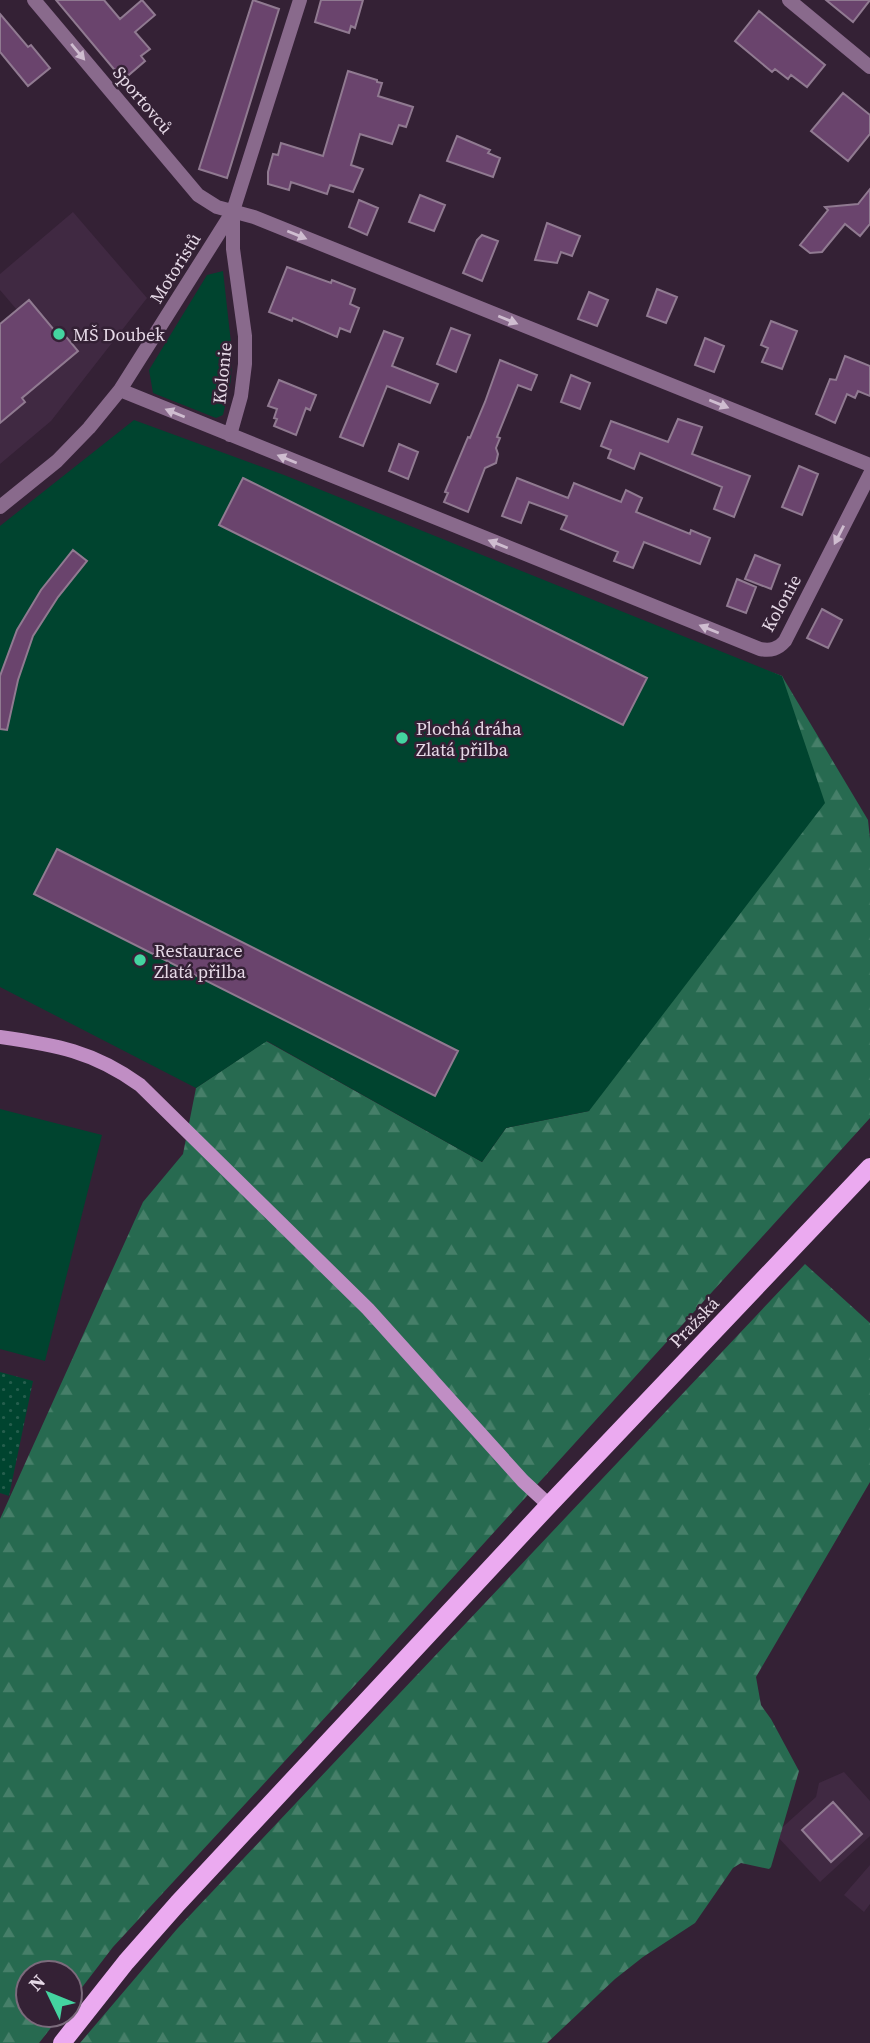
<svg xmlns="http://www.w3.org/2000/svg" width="870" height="2043" viewBox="0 0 870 2043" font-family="'Source Serif 4',serif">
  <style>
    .built { fill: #402942 }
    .grass { fill: url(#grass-dots) }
    .forest { fill: url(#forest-firs) }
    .park { fill: #00442f }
    .building { fill: #6a446d; stroke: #907a91; stroke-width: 2 }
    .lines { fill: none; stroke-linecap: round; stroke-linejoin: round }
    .street { stroke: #896a8c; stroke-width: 14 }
    .secondary { stroke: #c08ec4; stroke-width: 14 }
    .primary { stroke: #ebaaf0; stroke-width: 18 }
    .oneway { fill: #cfbdd0 }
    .poi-dot { fill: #44d4a0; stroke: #342135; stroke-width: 2.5 }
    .labels { text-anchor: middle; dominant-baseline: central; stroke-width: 5; stroke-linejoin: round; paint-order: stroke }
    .street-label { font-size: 18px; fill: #e6d9e7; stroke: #342135 }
    .poi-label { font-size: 18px; fill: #e6d9e7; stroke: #342135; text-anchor: start }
  </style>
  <defs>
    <pattern id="grass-dots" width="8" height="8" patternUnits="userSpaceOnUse" patternTransform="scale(1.75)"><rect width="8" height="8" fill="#00442f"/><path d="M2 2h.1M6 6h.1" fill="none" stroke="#255e4d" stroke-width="1.8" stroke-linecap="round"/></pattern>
    <pattern id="forest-firs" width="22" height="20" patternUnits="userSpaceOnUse" patternTransform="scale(1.75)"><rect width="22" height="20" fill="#276a50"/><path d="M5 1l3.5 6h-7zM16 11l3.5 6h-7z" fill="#467f69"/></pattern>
  </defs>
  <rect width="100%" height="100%" fill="#342135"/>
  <path class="built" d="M 73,212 L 147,298 L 51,421 L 0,464 L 0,324 L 17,310 L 0,290 L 0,274 Z
    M 844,1772 L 870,1801 L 870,1836 L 820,1882 L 775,1834 L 816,1797 L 819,1783 Z
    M 870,1865 L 870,1904 L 864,1912 L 844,1895 Z"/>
  <path class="grass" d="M 0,1372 L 33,1381 L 9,1496 L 0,1493 Z"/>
  <path class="forest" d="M 760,668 L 782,676 L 868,820 L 870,839 L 870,1118 L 368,1671 L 113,1947 L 70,2003 L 70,1973 L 28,1973 L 28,2015 L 61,2015 L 39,2043 L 0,2043 L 0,1519 L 143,1202 L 183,1154 L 196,1088 L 266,1041 L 482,1162 L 506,1128 L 589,1111 Z
    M 805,1264 L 870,1323 L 870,1482 L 756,1677 L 761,1705 L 771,1719 L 799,1771 L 771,1867 L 769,1869 L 741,1863 L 733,1868 L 695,1923 L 643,1957 L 615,1979 L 547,2043 L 80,2043 L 177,1929 Z"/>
  <path class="park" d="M 223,271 L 232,352 L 231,380 L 223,415 L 216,418 L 153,393 L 149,370 L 207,275 Z
    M 134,420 L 284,475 L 782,676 L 825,803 L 589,1111 L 506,1128 L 482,1162 L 267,1041 L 196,1088 L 0,987 L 0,526 Z
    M 0,1109 L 102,1135 L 45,1361 L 0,1349 Z"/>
  <path class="building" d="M 56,0 L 104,0 L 120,19 L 142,0 L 155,15 L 135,32 L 150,49 L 141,56 L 145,61 L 123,80 Z
    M 253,0 L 279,9 L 227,178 L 199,169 Z
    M 321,0 L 363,0 L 355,28 L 351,26 L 349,33 L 315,22 Z
    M 826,0 L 870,0 L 853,22 Z
    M 759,11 L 825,65 L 807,87 L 791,75 L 788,79 L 775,69 L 772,72 L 735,41 Z
    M 0,14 L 28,47 L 31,45 L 50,68 L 28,86 L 0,52 Z
    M 348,71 L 377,80 L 377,82 L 382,83 L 378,96 L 413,107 L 406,127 L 399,125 L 392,144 L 360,134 L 351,165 L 363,169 L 353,192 L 330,185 L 327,194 L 291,182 L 289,190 L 268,184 L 268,172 L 273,154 L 278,155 L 281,143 L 323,156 Z
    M 843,93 L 870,115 L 870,134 L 848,161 L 811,131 Z
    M 457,136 L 490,150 L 488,153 L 500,158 L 493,177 L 447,161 Z
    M 870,189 L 870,224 L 860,236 L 845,224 L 822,252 L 810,253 L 800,245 L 828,210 L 825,207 L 858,204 Z
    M 420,195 L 445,205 L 434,231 L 409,222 Z
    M 359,200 L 378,208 L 367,235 L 349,227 Z
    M 547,223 L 580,236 L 572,256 L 561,252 L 557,263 L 535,260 Z
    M 482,235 L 498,241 L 482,281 L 463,273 L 477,240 Z
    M 287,267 L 331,283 L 332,280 L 355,289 L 350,304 L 359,308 L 350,332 L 340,328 L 337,337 L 293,318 L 292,321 L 269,312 Z
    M 657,289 L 677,297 L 666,323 L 647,316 Z
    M 589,292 L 608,300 L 597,326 L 578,319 Z
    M 29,300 L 54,330 L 58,327 L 78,351 L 22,398 L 25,402 L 0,423 L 0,324 Z
    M 771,321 L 797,331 L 782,369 L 762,362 L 768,348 L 761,345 Z
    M 451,328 L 470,335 L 456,372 L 437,364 Z
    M 384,331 L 403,338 L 392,366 L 438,384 L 430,403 L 387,386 L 363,446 L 340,437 Z
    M 705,338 L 724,346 L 714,372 L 695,365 Z
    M 845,356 L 870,366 L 870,396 L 858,391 L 855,398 L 847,394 L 835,423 L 816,414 L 830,379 L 836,380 Z
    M 500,360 L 537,375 L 531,390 L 518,385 L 497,437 L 500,438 L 496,448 L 498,454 L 496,463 L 485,468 L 468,512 L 444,502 L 448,493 L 445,492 L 468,437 L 470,438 L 485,402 Z
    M 571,375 L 590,383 L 580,409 L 561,402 Z
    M 279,380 L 316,395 L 310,410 L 306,408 L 296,435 L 274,426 L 277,419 L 274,418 L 277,409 L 268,406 Z
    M 678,419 L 702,427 L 692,454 L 750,476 L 734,517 L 714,509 L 722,487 L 640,453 L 634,469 L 608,458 L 611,450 L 601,446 L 611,421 L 668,442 Z
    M 399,444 L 418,452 L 408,479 L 389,471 Z
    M 799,466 L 818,474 L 802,515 L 782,507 Z
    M 243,478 L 647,678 L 623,725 L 219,525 Z
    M 517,478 L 568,498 L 574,483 L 621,502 L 626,490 L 642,498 L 636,512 L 690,534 L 691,530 L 710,538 L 700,564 L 644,542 L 633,568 L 614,561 L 618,552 L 561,529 L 567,516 L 529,502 L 521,523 L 502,516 Z
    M 73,550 L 87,561 L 58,597 L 33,636 L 18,680 L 7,730 L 0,729 L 0,676 L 17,630 L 41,590 Z
    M 755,555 L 780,565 L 771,589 L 745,579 Z
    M 737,579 L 756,587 L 746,613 L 727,606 Z
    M 822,609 L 842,620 L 828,648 L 807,638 Z
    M 57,849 L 458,1051 L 435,1096 L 34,894 Z
    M 833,1802 L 862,1834 L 831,1862 L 802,1830 Z"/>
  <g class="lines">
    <path class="street" d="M 34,0 L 198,195 L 217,207 L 254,217 L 870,465
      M 789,0 L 870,67
      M 120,390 L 760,649 C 771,651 778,649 785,641 L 870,474
      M 230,435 L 241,396 L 245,364 L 245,336 L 233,249 L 233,212
      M 0,507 L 57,461 L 89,428 L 120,390 L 233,211 L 300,0"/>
    <path class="secondary" d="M 0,1037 C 56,1045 93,1051 140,1085 L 368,1309 L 523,1481 L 549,1505"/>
    <path class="primary" d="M 62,2043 L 126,1962 L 178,1903 L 549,1505 L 870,1167"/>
  </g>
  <defs><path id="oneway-solid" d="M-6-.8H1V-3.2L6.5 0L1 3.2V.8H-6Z" transform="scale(1.75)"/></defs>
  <g class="oneway">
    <use href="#oneway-solid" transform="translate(78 52) rotate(50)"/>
    <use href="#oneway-solid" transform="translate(297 235) rotate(22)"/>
    <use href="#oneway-solid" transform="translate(508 320) rotate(22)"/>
    <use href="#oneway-solid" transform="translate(719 404) rotate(22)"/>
    <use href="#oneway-solid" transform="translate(175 413) rotate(-158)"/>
    <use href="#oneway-solid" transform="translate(287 459) rotate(-158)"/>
    <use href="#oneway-solid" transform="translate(839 535) rotate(117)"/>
    <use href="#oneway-solid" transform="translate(498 544) rotate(-158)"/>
    <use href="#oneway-solid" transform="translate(709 629) rotate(-158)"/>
  </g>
  <g class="poi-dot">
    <circle cx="59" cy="334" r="7"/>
    <circle cx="402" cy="738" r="7"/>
    <circle cx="140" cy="960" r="7"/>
  </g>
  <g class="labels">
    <g class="street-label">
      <text transform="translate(143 100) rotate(50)">Sportovců</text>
      <text transform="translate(175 268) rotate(-58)">Motoristů</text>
      <text transform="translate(222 373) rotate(-84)">Kolonie</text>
      <text transform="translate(781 603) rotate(-61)">Kolonie</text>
      <text transform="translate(694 1322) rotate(-46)">Pražská</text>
    </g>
    <g class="poi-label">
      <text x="73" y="334">MŠ Doubek</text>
      <text x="416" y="728">Plochá dráha<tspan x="416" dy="21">Zlatá přilba</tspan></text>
      <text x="154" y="950">Restaurace<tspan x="154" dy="21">Zlatá přilba</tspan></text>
    </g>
  </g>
  <g transform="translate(49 1994) rotate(313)"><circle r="33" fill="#342135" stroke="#7b6b7c" stroke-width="2"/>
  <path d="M0-5L12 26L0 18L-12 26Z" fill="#44d4a0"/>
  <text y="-10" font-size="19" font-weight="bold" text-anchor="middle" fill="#e6d9e7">N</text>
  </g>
</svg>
